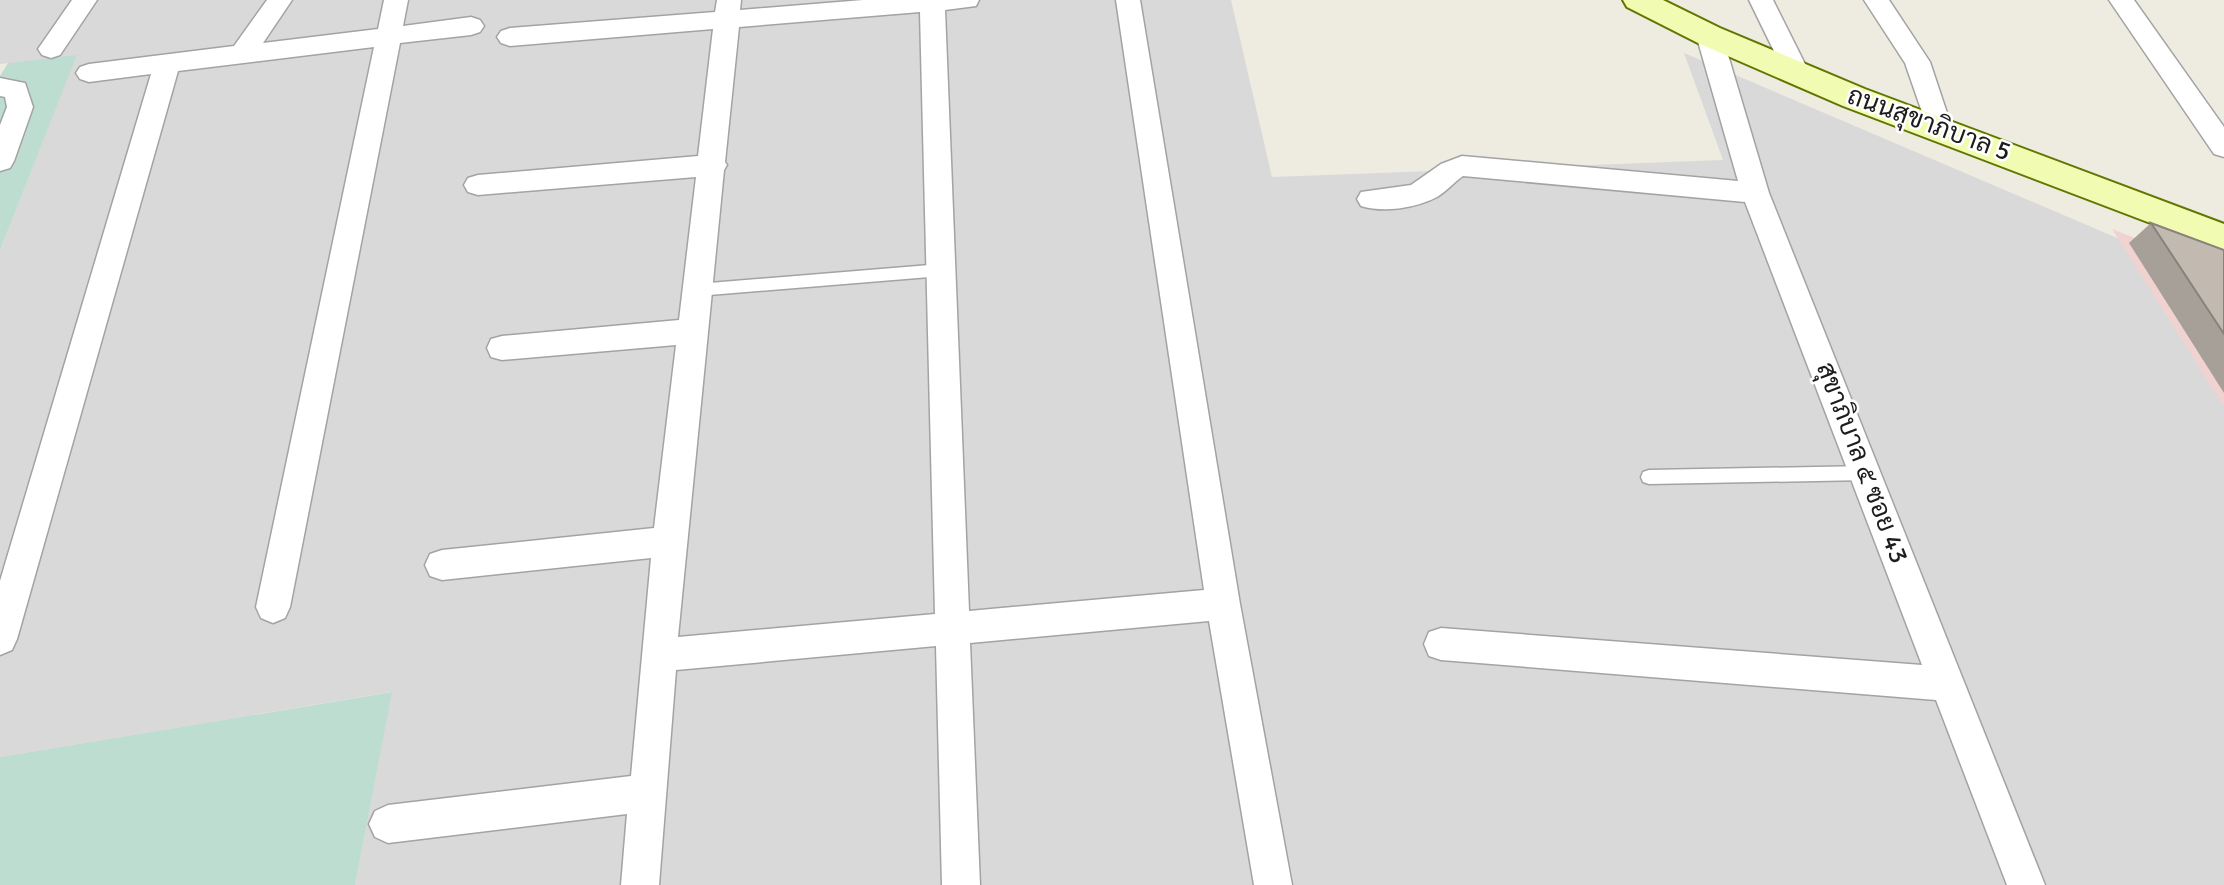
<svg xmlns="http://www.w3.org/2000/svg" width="2224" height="885" viewBox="0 0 2224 885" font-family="Signika,Sarabun,sans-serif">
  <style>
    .residential { fill: #dad9d9 }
    .commercial { fill: #f0d3d0 }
    .wetland { fill: #beddd1 }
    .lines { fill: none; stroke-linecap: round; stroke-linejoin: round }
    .lane-casing { stroke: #a3a3a3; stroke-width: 3 }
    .street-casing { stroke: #a3a3a3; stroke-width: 3 }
    .secondary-casing { stroke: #607601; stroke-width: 4 }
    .lane { fill: #fff; fill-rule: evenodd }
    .street { fill: #fff; fill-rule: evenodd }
    .secondary { fill: #f2fbb2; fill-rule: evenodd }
    .wall { fill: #a7a098 }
    .building { fill: #c2bab1; stroke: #88827c; stroke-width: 2 }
    .labels { text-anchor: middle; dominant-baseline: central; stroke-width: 5; stroke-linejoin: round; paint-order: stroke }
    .street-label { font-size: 26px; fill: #1c1c1c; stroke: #fff }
  </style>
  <rect width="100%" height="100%" fill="#eeebe1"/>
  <path class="residential" d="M 0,0 L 1231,0 L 1272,177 L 1723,160 L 1684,53 L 2129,243 L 2224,395 L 2224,885 L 355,885 L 391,692 L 0,757 L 0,250 L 76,56 L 0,64 Z"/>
  <path class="commercial" d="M 2112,229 L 2224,273 L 2224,407 Z"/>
  <path class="wetland" d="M 77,55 L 0,250 L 0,76 L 8,63 Z
    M 392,692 L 355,885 L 0,885 L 0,757 Z"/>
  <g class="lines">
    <g class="lane-casing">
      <path id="lane" d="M 942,264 L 949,270 L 942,276 L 697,296 L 690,290 L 697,284 Z
        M 1867,466 L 1873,468 L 1875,473 L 1873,478 L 1867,480 L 1649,484 L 1643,482 L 1641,477 L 1643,472 L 1649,470 Z"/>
    </g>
    <g class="street-casing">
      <path id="street" d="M 72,0 L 97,0 L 60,55 L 51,58 L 42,55 L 38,49 Z
        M 267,0 L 292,0 L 263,43 L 378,29 L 384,0 L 408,0 L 403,26 L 471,17 L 480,20 L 484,26 L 480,32 L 471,35 L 400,43 L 290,607 L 285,618 L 273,623 L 261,618 L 256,607 L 374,47 L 178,71 L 17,639 L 12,650 L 0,655 L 0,581 L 151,74 L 89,82 L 80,79 L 76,73 L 80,67 L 89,64 L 234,46 Z
        M 717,0 L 741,0 L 740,10 L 863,0 L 979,0 L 976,6 L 945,10 L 969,611 L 1204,590 L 1116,0 L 1140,0 L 1240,604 L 1292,885 L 1254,885 L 1209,621 L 970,643 L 980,885 L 942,885 L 936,646 L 676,670 L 659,885 L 621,885 L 627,814 L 388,843 L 375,837 L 369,824 L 375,811 L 388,805 L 631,776 L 651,558 L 442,580 L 430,576 L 425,565 L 430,554 L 442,550 L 654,528 L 676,345 L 502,360 L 491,357 L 487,348 L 491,339 L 502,336 L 679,320 L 696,177 L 478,195 L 468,192 L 464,185 L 468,178 L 478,175 L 698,156 L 713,29 L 510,46 L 501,43 L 497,37 L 501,31 L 510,28 L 715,12 ZM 920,12 L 935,614 L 678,637 L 724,170 L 727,165 L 725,162 L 739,27 Z
        M 1749,0 L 1773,0 L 1811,76 L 1807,82 L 1798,85 L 1789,82 Z
        M 1864,0 L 1889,0 L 1930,62 L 1952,128 L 1948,135 L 1939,138 L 1930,135 L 1905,63 Z
        M 2109,0 L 2134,0 L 2224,127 L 2224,157 L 2214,154 Z
        M 1710,29 L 1719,32 L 1723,38 L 1769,193 L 2045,885 L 2007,885 L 1936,700 L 1441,660 L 1429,656 L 1424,644 L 1429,632 L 1441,628 L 1922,665 L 1745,202 L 1463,176 C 1454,182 1447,191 1437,197 C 1416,208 1384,213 1361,206 L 1357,199 L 1361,192 L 1411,185 L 1441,164 L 1462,156 L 1738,181 L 1697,38 L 1701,32 Z
        M 0,78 L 25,83 L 33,107 L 14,161 L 10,168 L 0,171 L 0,125 L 7,107 L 5,97 L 0,96 Z"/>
    </g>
    <g class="secondary-casing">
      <path id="secondary" d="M 1623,0 L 1663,0 L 1720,28 L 1865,89 L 2224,224 L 2224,251 L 1843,106 L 1698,43 L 1627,7 Z"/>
    </g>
    <use href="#lane" class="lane"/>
    <use href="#street" class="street"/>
    <use href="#secondary" class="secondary"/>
  </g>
  <path class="wall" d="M 2151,223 L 2224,250 L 2224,393 L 2129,243 Z"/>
  <path class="building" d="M 2151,223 L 2224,250 L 2224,334 Z"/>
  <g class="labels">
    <g class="street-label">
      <text transform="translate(1929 124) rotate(20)">ถนนสุขาภิบาล 5</text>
      <text transform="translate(1862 463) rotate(69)">สุขาภิบาล ๕ ซอย 43</text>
    </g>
  </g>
</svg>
